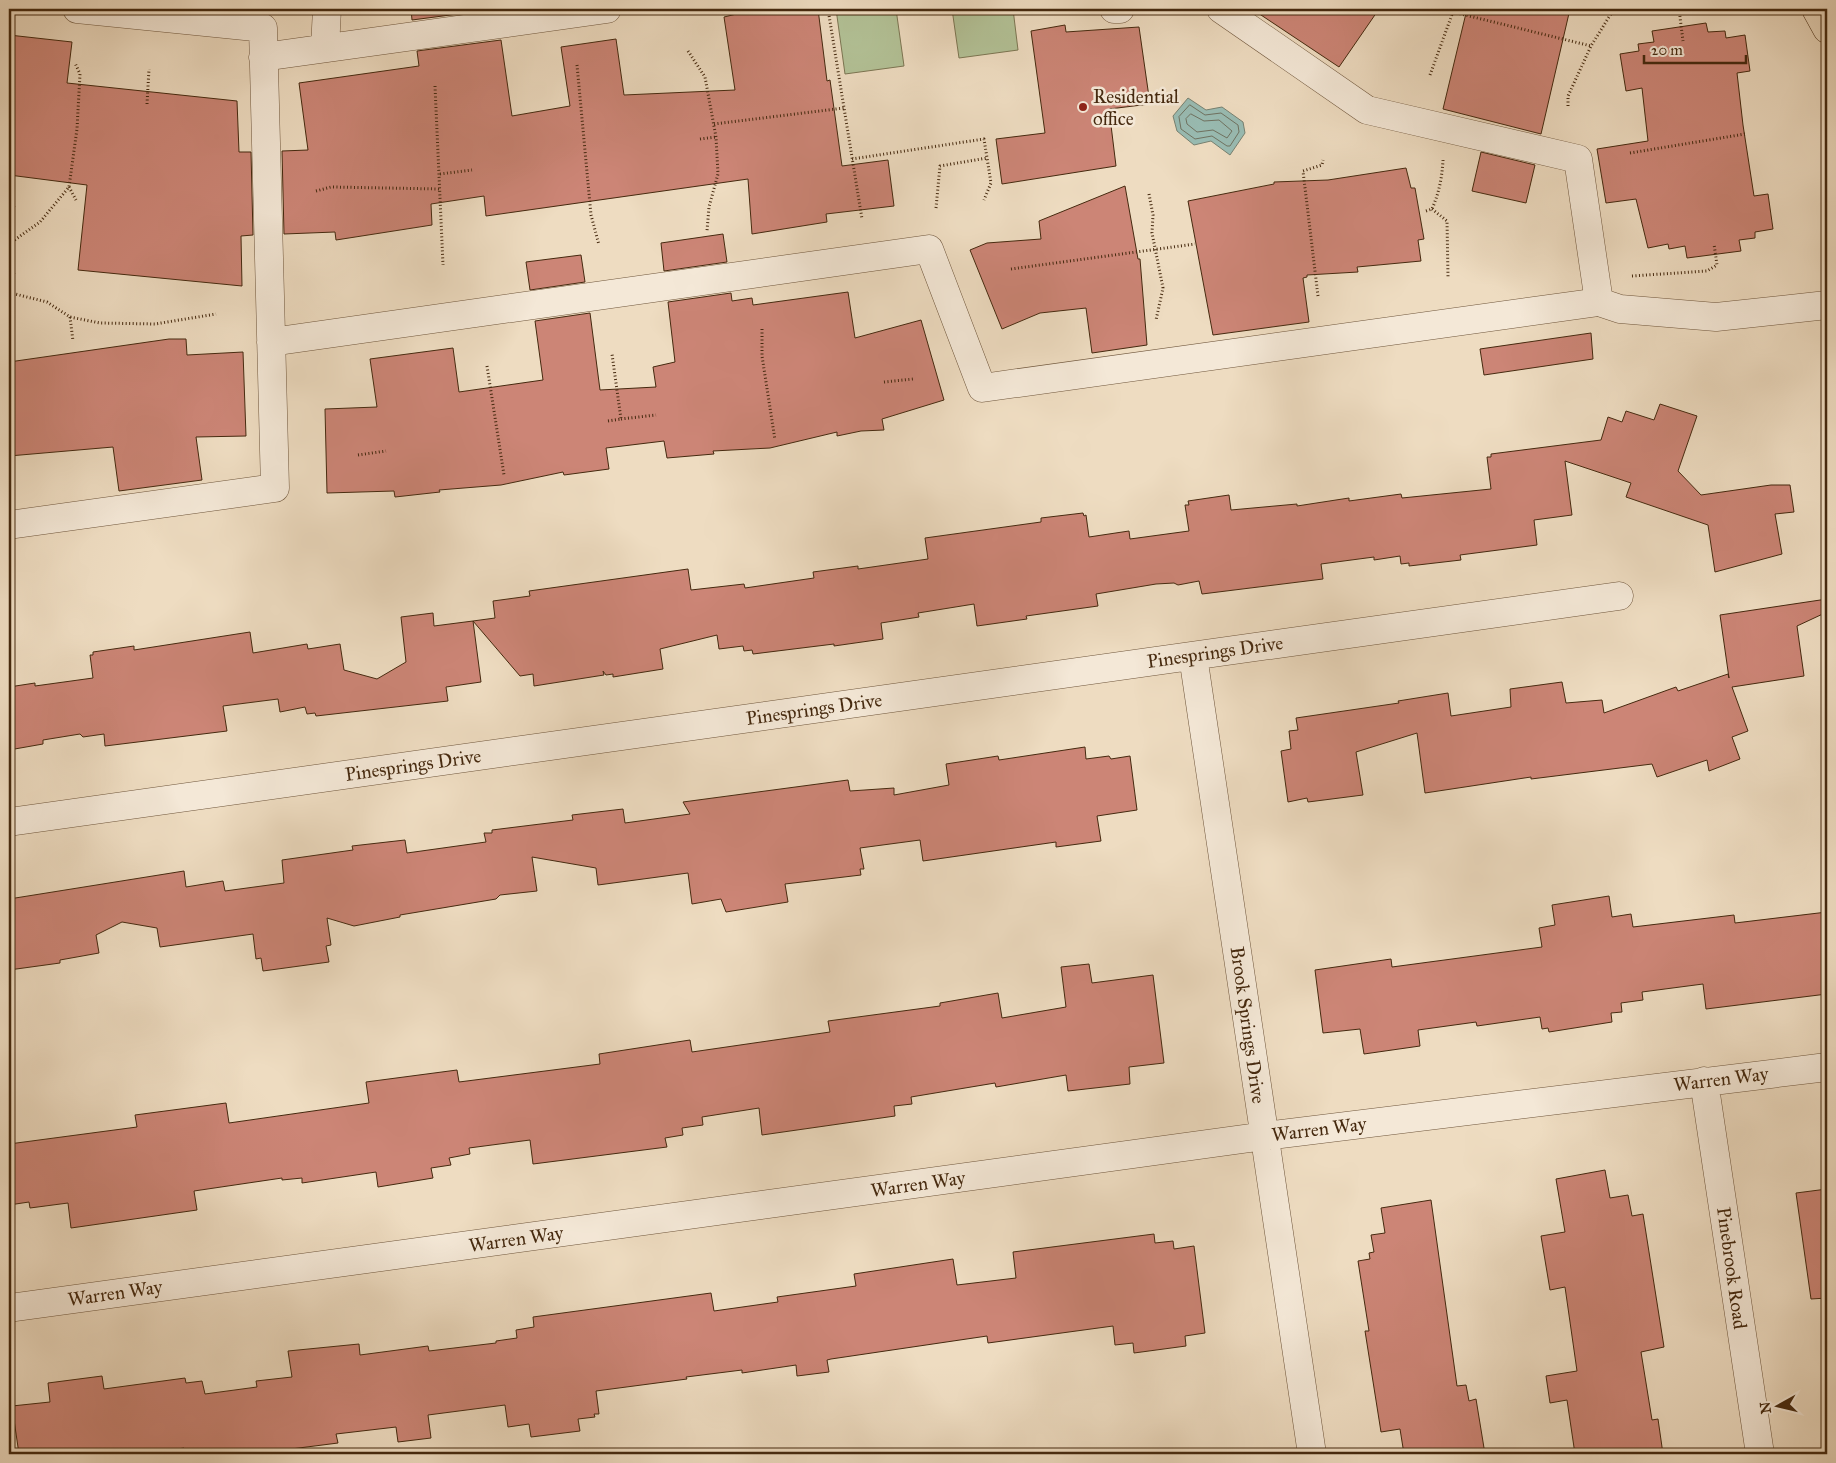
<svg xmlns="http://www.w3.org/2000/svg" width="1836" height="1463" viewBox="0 0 1836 1463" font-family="'IM FELL Great Primer',serif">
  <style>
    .green { fill: #b3c297; stroke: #7c7653 }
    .water { fill: #99bcb3; stroke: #778171 }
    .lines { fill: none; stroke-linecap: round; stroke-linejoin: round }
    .shore { stroke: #6f7261; stroke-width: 1 }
    .building { fill: #cc8576; stroke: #45290f }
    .minor-casing { stroke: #6f563c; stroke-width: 29 }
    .major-casing { stroke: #45290f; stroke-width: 29 }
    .path { stroke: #45290f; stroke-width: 3; stroke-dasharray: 1 2.5; stroke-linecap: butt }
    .minor { stroke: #f4e8d7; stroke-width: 28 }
    .major { stroke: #eedcc1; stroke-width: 28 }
    .poi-dot { fill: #8f2418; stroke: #f4e8d7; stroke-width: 2 }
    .labels { text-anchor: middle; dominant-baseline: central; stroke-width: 5; stroke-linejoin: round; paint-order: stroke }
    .poi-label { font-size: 19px; fill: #45290f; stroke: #f4e8d7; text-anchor: start }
    .street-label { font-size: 19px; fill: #45290f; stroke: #f4e8d7 }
  </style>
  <rect width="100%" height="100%" fill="#eedcc1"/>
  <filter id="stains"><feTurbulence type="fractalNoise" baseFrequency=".004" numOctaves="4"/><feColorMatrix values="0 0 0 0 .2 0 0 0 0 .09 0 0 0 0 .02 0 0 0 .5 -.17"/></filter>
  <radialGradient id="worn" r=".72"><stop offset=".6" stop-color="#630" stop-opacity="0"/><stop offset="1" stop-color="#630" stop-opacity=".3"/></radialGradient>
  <path class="green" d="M 836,9 L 896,9 L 904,66 L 845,74 Z
    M 952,9 L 1013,9 L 1018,50 L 959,58 Z"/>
  <path class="water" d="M 1188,98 L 1206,110 L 1222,107 L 1243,122 L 1245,133 L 1230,155 L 1211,141 L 1194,145 L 1177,131 L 1173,116 Z"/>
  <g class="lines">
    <path class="shore" d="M 1190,105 L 1205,115 L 1221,113 L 1238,125 L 1239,132 L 1230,146 L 1227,146 L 1212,136 L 1195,139 L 1181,129 L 1179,117 Z
      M 1191,114 L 1204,121 L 1219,120 L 1232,131 L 1227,138 L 1213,130 L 1197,132 L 1187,124 L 1186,119 Z"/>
  </g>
  <path class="building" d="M 411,9 L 496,9 L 412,20 Z
    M 757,9 L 818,9 L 827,81 L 830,80 L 842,166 L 888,160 L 894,206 L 826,214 L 827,222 L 752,234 L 748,179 L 486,216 L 484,196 L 431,204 L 432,225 L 336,240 L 335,232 L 284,234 L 282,151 L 308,150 L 299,83 L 419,66 L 417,51 L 501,40 L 512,116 L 570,106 L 561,47 L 616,39 L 624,95 L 735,90 L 724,17 Z
    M 1252,9 L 1379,9 L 1339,67 Z
    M 1467,9 L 1570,9 L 1541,134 L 1443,109 Z
    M 1706,23 L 1708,32 L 1725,31 L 1726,38 L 1745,35 L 1750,71 L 1737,73 L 1743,125 L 1754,196 L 1768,194 L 1773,229 L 1755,232 L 1755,238 L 1739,240 L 1741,251 L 1687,258 L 1685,246 L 1669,249 L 1668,244 L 1648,248 L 1636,199 L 1606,203 L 1597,149 L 1648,141 L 1642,88 L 1626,91 L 1620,54 L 1639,51 L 1638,44 L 1654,42 L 1652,31 Z
    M 1065,25 L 1066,32 L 1139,27 L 1150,104 L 1109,109 L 1116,166 L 1002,184 L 996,139 L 1045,133 L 1031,31 Z
    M 9,35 L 72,42 L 67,83 L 237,101 L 239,152 L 251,152 L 253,235 L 241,236 L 242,286 L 78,270 L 87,185 L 9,175 Z
    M 1481,152 L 1535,165 L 1526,203 L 1472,191 Z
    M 1406,168 L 1411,188 L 1415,188 L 1424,239 L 1418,240 L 1421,261 L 1357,267 L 1358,272 L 1307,275 L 1307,277 L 1303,278 L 1309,322 L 1213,335 L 1188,201 L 1274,184 L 1274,182 L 1328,180 Z
    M 1125,186 L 1138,259 L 1140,259 L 1147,345 L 1092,353 L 1086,308 L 1040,313 L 1002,329 L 970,250 L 987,243 L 1041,239 L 1039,221 Z
    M 723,234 L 727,262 L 664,271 L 661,243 Z
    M 581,255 L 585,282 L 530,290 L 526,262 Z
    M 848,292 L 855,338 L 921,320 L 944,400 L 882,419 L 884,430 L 861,431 L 837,436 L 837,432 L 770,448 L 713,451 L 714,454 L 667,458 L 664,441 L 606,448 L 609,469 L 564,475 L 563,472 L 501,485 L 439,490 L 440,492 L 395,497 L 394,491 L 327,493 L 325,409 L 377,407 L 370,359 L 453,348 L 459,392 L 543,380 L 535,321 L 590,313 L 600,390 L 656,387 L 653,367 L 675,362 L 668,302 L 731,293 L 732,301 L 752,298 L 753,305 Z
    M 1591,333 L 1593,359 L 1484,375 L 1480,349 Z
    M 169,339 L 186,339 L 187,355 L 243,352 L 246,436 L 196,437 L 202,480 L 119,491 L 113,447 L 9,456 L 9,362 Z
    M 1660,404 L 1697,416 L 1678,471 L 1701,495 L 1771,485 L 1790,485 L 1794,512 L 1775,514 L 1782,554 L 1715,572 L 1708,525 L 1626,497 L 1631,483 L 1565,461 L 1572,515 L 1534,520 L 1537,545 L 1460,555 L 1461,560 L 1409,566 L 1409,563 L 1401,564 L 1400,556 L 1374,560 L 1374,557 L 1321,564 L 1323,579 L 1202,594 L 1199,581 L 1178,585 L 1174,583 L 1156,584 L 1096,594 L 1098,606 L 1026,616 L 1027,619 L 977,626 L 974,604 L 918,613 L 919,617 L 881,623 L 883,639 L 834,646 L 834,644 L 753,654 L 752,650 L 744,651 L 743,646 L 719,649 L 717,635 L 660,649 L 663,669 L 613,677 L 613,674 L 606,675 L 603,671 L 604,675 L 534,686 L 533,674 L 520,676 L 473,621 L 495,618 L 493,601 L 530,596 L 529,591 L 688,569 L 691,590 L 744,584 L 745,588 L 814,578 L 813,572 L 858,566 L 858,569 L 928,559 L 925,538 L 1041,522 L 1041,518 L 1083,513 L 1084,516 L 1086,515 L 1089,537 L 1129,531 L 1130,539 L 1189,531 L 1185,505 L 1189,505 L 1188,501 L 1229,495 L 1231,510 L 1297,504 L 1297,506 L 1349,498 L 1349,501 L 1401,494 L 1402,498 L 1491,489 L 1487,457 L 1491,457 L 1491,454 L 1601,440 L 1608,417 L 1622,422 L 1626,411 L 1654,420 Z
    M 1827,599 L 1827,612 L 1797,626 L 1804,676 L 1732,687 L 1748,731 L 1732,737 L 1740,759 L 1709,771 L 1707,760 L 1657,777 L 1652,764 L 1531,779 L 1531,777 L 1425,793 L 1417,733 L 1356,752 L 1363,795 L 1308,802 L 1307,798 L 1288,802 L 1281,751 L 1291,749 L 1289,731 L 1298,730 L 1296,718 L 1399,703 L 1398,701 L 1448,693 L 1451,716 L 1511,707 L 1510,689 L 1562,682 L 1566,703 L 1602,700 L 1604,713 L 1676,687 L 1678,691 L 1728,674 L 1729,678 L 1720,615 Z
    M 433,613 L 434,626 L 473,621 L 481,682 L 446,687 L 448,701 L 316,716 L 315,713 L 307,714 L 305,707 L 280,712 L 278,699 L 223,706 L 227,731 L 105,746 L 104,734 L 83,737 L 80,734 L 43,740 L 43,744 L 9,750 L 9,687 L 35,683 L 35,686 L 93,678 L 90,655 L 93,655 L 93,652 L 134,646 L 134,650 L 250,632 L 253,653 L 307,644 L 308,649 L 340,644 L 344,670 L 377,679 L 406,662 L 401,617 Z
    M 1085,747 L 1086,759 L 1109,756 L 1111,759 L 1130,756 L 1137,810 L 1097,816 L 1101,841 L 1056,847 L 1056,842 L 923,861 L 920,840 L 860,848 L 864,869 L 860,869 L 861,875 L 785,884 L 788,902 L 726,912 L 721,899 L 692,904 L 688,873 L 598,885 L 596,868 L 532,857 L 537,891 L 500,895 L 496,899 L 400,915 L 400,917 L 354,926 L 327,918 L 331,945 L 326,946 L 329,962 L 263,971 L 261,958 L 256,959 L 253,934 L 160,947 L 157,928 L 122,922 L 96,935 L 99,953 L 60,960 L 60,963 L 9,970 L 9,899 L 184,871 L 186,887 L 223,881 L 225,891 L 284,883 L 282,860 L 353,850 L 352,846 L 405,840 L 407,853 L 486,842 L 484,833 L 492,833 L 492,830 L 573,820 L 572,815 L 623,809 L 625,823 L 690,814 L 683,802 L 848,780 L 850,791 L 894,788 L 894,795 L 949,785 L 946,764 L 998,756 L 999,760 Z
    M 1609,896 L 1612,917 L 1631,914 L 1633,927 L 1734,915 L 1735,923 L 1827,912 L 1827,994 L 1706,1009 L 1703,984 L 1642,992 L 1643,1000 L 1621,1003 L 1622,1012 L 1611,1013 L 1612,1022 L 1549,1032 L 1548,1028 L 1542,1029 L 1540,1017 L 1477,1026 L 1476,1022 L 1418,1030 L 1420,1046 L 1364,1054 L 1360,1029 L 1323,1033 L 1315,970 L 1391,959 L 1392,967 L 1542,947 L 1539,928 L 1555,925 L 1552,905 Z
    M 1089,964 L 1092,983 L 1153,975 L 1164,1063 L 1129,1067 L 1130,1084 L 1068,1091 L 1066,1075 L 996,1087 L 995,1083 L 911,1097 L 912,1104 L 894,1106 L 895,1116 L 762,1135 L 759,1108 L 702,1117 L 703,1125 L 682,1128 L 683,1135 L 665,1138 L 667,1147 L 533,1164 L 530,1140 L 469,1148 L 470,1154 L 449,1158 L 451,1165 L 431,1168 L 433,1178 L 378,1187 L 376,1172 L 302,1183 L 302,1178 L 282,1180 L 282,1178 L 194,1191 L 197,1210 L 71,1228 L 68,1203 L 30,1208 L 29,1202 L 9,1205 L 9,1144 L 137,1127 L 135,1115 L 226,1103 L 229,1123 L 369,1103 L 366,1082 L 457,1070 L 459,1082 L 600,1064 L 599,1054 L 690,1040 L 692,1052 L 830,1032 L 828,1021 L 940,1006 L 940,1003 L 998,993 L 1002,1018 L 1066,1007 L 1061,967 Z
    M 1605,1170 L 1610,1198 L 1628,1195 L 1632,1216 L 1643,1214 L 1664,1347 L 1641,1352 L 1652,1420 L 1658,1419 L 1663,1454 L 1575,1454 L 1567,1400 L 1550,1403 L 1546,1376 L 1577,1371 L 1565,1287 L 1550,1290 L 1541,1236 L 1565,1232 L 1556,1179 Z
    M 1827,1189 L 1827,1298 L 1811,1299 L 1796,1193 Z
    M 1431,1200 L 1457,1386 L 1466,1385 L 1469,1401 L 1476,1399 L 1485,1454 L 1404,1454 L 1400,1429 L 1381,1432 L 1365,1331 L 1369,1331 L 1358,1261 L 1370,1259 L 1369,1253 L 1374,1252 L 1371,1235 L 1385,1233 L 1381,1208 Z
    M 1154,1234 L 1155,1243 L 1173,1241 L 1174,1249 L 1194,1246 L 1205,1333 L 1185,1336 L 1186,1346 L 1134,1353 L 1133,1343 L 1115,1345 L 1113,1326 L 988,1343 L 987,1336 L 831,1359 L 827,1360 L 829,1372 L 797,1376 L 796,1365 L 742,1373 L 742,1370 L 686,1377 L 687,1379 L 596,1391 L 599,1414 L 594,1414 L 595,1417 L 578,1419 L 580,1431 L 531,1437 L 529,1424 L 508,1427 L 505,1405 L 428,1415 L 431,1438 L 398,1442 L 396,1427 L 336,1434 L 338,1443 L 252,1454 L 185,1454 L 184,1448 L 143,1454 L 19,1454 L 12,1406 L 50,1402 L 48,1383 L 102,1376 L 104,1389 L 185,1378 L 186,1383 L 202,1381 L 205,1394 L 257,1387 L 256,1381 L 292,1377 L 288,1351 L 359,1344 L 360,1355 L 428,1346 L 429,1351 L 496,1343 L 496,1341 L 517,1338 L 516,1330 L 534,1327 L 533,1317 L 711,1293 L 714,1311 L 778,1302 L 777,1297 L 856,1286 L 854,1274 L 953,1259 L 957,1285 L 1016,1278 L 1013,1252 Z"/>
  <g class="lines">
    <g class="minor-casing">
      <path id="minor" d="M 1114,9 L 1120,9
        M 1221,9 L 1367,110 L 1578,159 L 1599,302
        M 325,48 L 327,9
        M 263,57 L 607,9
        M 271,342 L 929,249 L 982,388 L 1599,302 L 1620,309 L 1716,317 L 1827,305
        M 9,525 L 275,488 L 263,28 L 77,9
        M 1193,656 L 1312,1454
        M 9,822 L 1619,596
        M 1704,1081 L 1760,1454
        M 9,1308 L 1265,1136 L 1827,1067"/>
    </g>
    <g class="major-casing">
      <path id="major" d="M 1816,9 L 1827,29"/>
    </g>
    <path class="path" d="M 828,9 L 862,219
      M 1679,9 L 1683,41
      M 1614,10 L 1621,9
      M 1453,12 L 1591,46
      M 688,51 L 705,77 L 716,137 L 718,174 L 709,207 L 707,231
      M 577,65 L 591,215 L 599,245
      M 1430,75 L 1454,9
      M 435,86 L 443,265
      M 147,104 L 149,69
      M 1568,106 L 1568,96 L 1591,46 L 1614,9
      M 714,124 L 844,108
      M 700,139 L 716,137
      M 1630,153 L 1745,134
      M 852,159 L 984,139 L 991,183 L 984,200
      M 440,174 L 472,170
      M 69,187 L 76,200
      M 316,191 L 331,187 L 441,189
      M 1149,194 L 1153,215 L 1152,233 L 1163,288 L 1156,320
      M 9,197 L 14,204 L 12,220
      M 936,208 L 940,166 L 987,158
      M 1432,209 L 1447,221 L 1448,277
      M 1426,211 L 1432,209 C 1439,193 1442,178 1443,160
      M 9,220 L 12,220 L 9,249
      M 9,244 L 40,222 L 69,187 L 77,129 L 80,74 L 75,63
      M 1011,269 L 1195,244
      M 9,270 L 14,271 L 11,293
      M 1632,276 L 1707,271 L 1717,265 L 1714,244
      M 1318,296 L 1303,171 L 1322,165 L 1323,160
      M 9,305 L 11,293 L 47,302 L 70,317 L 100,323 L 155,324 L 216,314
      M 70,317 L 73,341
      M 762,329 L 762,356 L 775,440
      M 487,366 L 504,475
      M 884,382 L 913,379
      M 621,419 L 656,415
      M 608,421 L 621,419 L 612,354
      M 358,455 L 386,451"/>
    <use href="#minor" class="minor"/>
    <use href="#major" class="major"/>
  </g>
  <circle class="poi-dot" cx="1083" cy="107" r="5"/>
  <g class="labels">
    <g class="poi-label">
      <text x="1093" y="96">Residential<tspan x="1093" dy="22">office</tspan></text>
    </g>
    <g class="street-label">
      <text transform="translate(1215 652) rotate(-8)">Pinesprings Drive</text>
      <text transform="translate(814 709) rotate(-8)">Pinesprings Drive</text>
      <text transform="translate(413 765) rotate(-8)">Pinesprings Drive</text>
      <text transform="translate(1248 1025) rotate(82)">Brook Springs Drive</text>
      <text transform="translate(1721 1079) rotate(-7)">Warren Way</text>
      <text transform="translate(1319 1129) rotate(-7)">Warren Way</text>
      <text transform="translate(918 1184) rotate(-8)">Warren Way</text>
      <text transform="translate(516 1239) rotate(-8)">Warren Way</text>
      <text transform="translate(1732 1268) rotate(82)">Pinebrook Road</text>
      <text transform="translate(115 1293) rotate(-8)">Warren Way</text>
    </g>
  </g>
  <rect width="1836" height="1463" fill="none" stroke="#eedcc1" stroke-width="30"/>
  <rect x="10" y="10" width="1816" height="1443" fill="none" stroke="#45290f" stroke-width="2.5"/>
  <rect x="15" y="15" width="1806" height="1433" fill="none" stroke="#45290f"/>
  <g transform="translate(1778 1406) rotate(262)" stroke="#f4e8d7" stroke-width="4" paint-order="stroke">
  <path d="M0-4L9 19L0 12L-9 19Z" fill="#45290f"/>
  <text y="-8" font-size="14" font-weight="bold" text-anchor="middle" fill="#45290f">N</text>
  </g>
  <path d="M1644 55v8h102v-8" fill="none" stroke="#45290f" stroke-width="2.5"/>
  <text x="1651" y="55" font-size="15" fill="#45290f" stroke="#f4e8d7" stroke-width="4" paint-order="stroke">20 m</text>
  <rect width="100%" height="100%" filter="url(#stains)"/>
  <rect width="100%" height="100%" fill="url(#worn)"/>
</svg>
